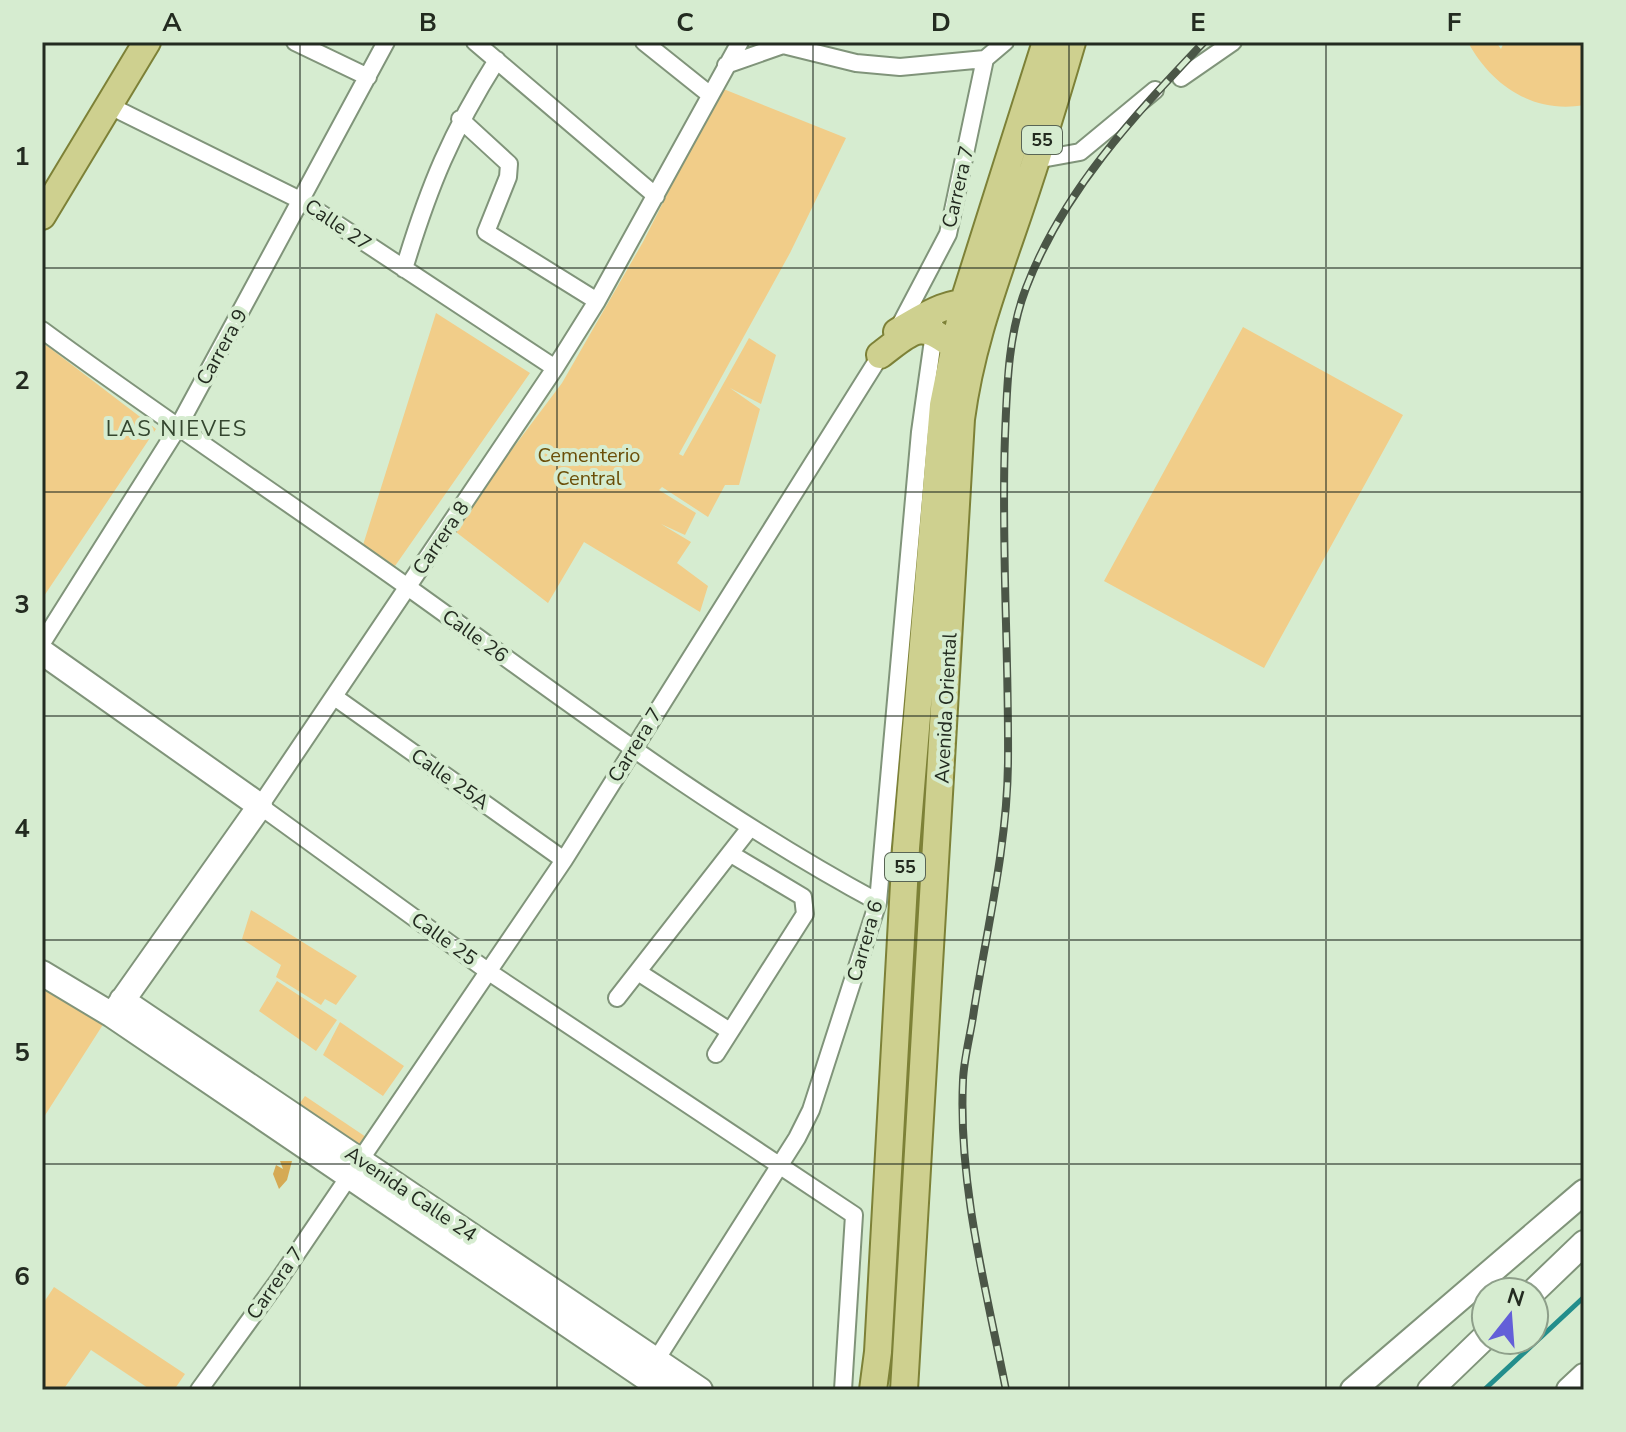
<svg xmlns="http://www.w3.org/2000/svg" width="1626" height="1432" viewBox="0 0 1626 1432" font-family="'Nunito Sans',sans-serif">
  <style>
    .green { fill: #f1cd89 }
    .forest { fill: #d5aa54 }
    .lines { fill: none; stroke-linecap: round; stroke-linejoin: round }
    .stream { stroke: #238e8c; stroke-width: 5 }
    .minor-casing { stroke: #80947a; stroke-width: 20 }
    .secondary-casing { stroke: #80947a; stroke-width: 28 }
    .primary-casing { stroke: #7d8137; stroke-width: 30 }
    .minor { stroke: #fff; stroke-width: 16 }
    .secondary { stroke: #fff; stroke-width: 24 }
    .primary { stroke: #ced08f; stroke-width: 26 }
    .rail-casing { stroke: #4b5647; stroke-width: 8 }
    .rail { stroke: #d6ecd0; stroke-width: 5; stroke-dasharray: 15; stroke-linecap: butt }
    .grid { fill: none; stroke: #232b20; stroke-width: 2; stroke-opacity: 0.55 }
    .labels { text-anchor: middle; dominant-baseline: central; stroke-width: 8; stroke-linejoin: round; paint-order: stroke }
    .shield { fill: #d6ecd0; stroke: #596555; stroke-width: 2 }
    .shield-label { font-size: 18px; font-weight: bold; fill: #232b20 }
    .street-label { font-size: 20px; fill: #232b20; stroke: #d6ecd0 }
    .park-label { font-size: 20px; fill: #6b4e08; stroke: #d6ecd0 }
    .neighbourhood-label { font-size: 22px; letter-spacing: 2px; fill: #34462f; stroke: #d6ecd0 }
    .neatline { fill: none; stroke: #232b20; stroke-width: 3 }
    .grid-label { font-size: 26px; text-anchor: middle; font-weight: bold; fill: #232b20 }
  </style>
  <rect width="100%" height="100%" fill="#d6ecd0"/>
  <path class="green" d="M 1468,42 L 1496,42 L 1501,49 L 1504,42 L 1584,42 L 1584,105 C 1533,114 1491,85 1468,42 Z
    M 721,88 L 846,138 L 790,253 L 679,454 L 683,456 L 749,338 L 776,355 L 761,404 L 730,388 L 760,409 L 739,485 L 725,485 L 708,517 L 662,487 L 659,490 L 696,513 L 685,535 L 661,524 L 691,542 L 677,563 L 708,586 L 700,612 L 584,542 L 548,603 L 452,529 L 562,383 L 643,242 Z
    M 436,313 L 530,373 L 395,566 L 363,545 Z
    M 1243,327 L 1403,415 L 1264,668 L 1104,581 Z
    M 42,342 L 156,429 L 42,599 Z
    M 251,910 L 357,976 L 336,1005 L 325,999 L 321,1005 L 276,977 L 281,965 L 242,939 Z
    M 277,981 L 337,1020 L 316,1051 L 259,1011 Z
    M 42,983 L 104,1023 L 42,1120 Z
    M 340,1022 L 404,1066 L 383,1096 L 323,1055 Z
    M 305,1096 L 366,1137 L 356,1153 L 294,1111 Z
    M 54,1287 L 185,1374 L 174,1390 L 151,1390 L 91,1350 L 63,1390 L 42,1390 L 42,1305 Z"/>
  <path class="forest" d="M 280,1161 L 292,1161 L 287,1180 L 279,1189 L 273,1174 L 276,1165 L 283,1169 Z"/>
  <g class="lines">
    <path class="stream" d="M 1484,1390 L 1584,1297"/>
    <g class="minor-casing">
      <path id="minor" d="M 295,42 L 368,77
        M 475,42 L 656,196
        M 644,42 L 709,94
        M 740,42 L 597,301 L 555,368 L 260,806 L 489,972 L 854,1215 L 843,1390
        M 726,65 L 783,45 L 856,63 L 900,67 L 985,59 L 1005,42
        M 1181,78 L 1233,42
        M 108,105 L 302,201 L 555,368
        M 460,119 L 509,164 L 508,177 L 486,232 L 597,301
        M 1036,160 L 1080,152 L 1155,90
        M 404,269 C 429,186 451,133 497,60
        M 898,329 L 948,234 L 985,59
        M 42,330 C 163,419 287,501 409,588 C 563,698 711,812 878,902
        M 42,643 L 177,429 L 386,42
        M 336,698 L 564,860
        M 638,972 L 728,1030
        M 617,998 L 749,829
        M 716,1054 L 805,914 L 803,897 L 731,854
        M 651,1368 L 797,1138 L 811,1110 L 878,902 L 920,432 L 935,326
        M 199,1390 L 278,1281 L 564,860 L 885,348"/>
    </g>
    <g class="secondary-casing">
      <path id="secondary" d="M 42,652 L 260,806 L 115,1011
        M 42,973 L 112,1015 L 664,1390
        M 122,1000 L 700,1390
        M 1533,1292 L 1584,1243
        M 1353,1390 L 1584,1192
        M 1430,1390 L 1486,1336
        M 1569,1390 L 1584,1376"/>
    </g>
    <g class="primary-casing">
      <path id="primary" d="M 42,216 L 147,42
        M 897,332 C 922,318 948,299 978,303
        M 880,355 C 911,332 919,318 953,346
        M 873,1390 L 878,1352 L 906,848 L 943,405 L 964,301 L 1046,42
        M 904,1390 L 961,419 C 970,352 989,299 1011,235 C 1033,172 1053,107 1072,42"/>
    </g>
    <use href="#minor" class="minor"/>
    <use href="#secondary" class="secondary"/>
    <use href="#primary" class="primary"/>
    <g class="rail-casing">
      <path id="rail" d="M 1006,1390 C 986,1289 958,1184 963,1080 C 964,1057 971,1033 974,1010 C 987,928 1007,847 1008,763 C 1009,654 1001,545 1005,436 C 1007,386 1008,335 1026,288 C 1063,191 1133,117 1204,42"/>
    </g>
    <use href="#rail" class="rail"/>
  </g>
  <path class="grid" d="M 300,42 L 300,1390M 557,42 L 557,1390M 813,42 L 813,1390M 1069,42 L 1069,1390M 1326,42 L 1326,1390M 42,268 L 1584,268M 42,492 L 1584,492M 42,716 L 1584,716M 42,940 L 1584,940M 42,1164 L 1584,1164"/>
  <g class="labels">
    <g class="shield">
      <rect x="1022" y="126" width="40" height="28" rx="6"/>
      <rect x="885" y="853" width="40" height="28" rx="6"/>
    </g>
    <g class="shield-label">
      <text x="1042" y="140">55</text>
      <text x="905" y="867">55</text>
    </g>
    <g class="street-label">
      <text transform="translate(958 187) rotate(-77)">Carrera 7</text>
      <text transform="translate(338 225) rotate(34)">Calle 27</text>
      <text transform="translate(222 347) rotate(-61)">Carrera 9</text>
      <text transform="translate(441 538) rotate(-56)">Carrera 8</text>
      <text transform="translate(475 636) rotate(36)">Calle 26</text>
      <text transform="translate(946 708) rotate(-87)">Avenida Oriental</text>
      <text transform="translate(635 745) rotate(-58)">Carrera 7</text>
      <text transform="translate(450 779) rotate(35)">Calle 25A</text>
      <text transform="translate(444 939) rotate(36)">Calle 25</text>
      <text transform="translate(865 941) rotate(-74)">Carrera 6</text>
      <text transform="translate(411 1194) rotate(34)">Avenida Calle 24</text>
      <text transform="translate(275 1283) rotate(-55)">Carrera 7</text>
    </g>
    <g class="park-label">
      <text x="589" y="455">Cementerio<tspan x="589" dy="23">Central</tspan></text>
    </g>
    <g class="neighbourhood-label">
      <text x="177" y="429">LAS NIEVES</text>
    </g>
  </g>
  <rect width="1626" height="1432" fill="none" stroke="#d6ecd0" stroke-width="88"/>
  <g transform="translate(1510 1316) rotate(17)"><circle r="38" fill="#d6ecd0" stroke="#8e9f8a" stroke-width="2"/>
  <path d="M0-6L14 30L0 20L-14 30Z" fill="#635fd8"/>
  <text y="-12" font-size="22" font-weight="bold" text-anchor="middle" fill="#232b20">N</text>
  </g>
  <rect x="44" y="44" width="1538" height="1344" class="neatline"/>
  <g class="grid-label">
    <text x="172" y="31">A</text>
    <text x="428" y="31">B</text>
    <text x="685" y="31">C</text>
    <text x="941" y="31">D</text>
    <text x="1198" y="31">E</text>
    <text x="1454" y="31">F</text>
    <text x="22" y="165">1</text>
    <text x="22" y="389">2</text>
    <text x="22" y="613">3</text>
    <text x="22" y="837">4</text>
    <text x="22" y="1061">5</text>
    <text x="22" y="1285">6</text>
  </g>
</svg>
